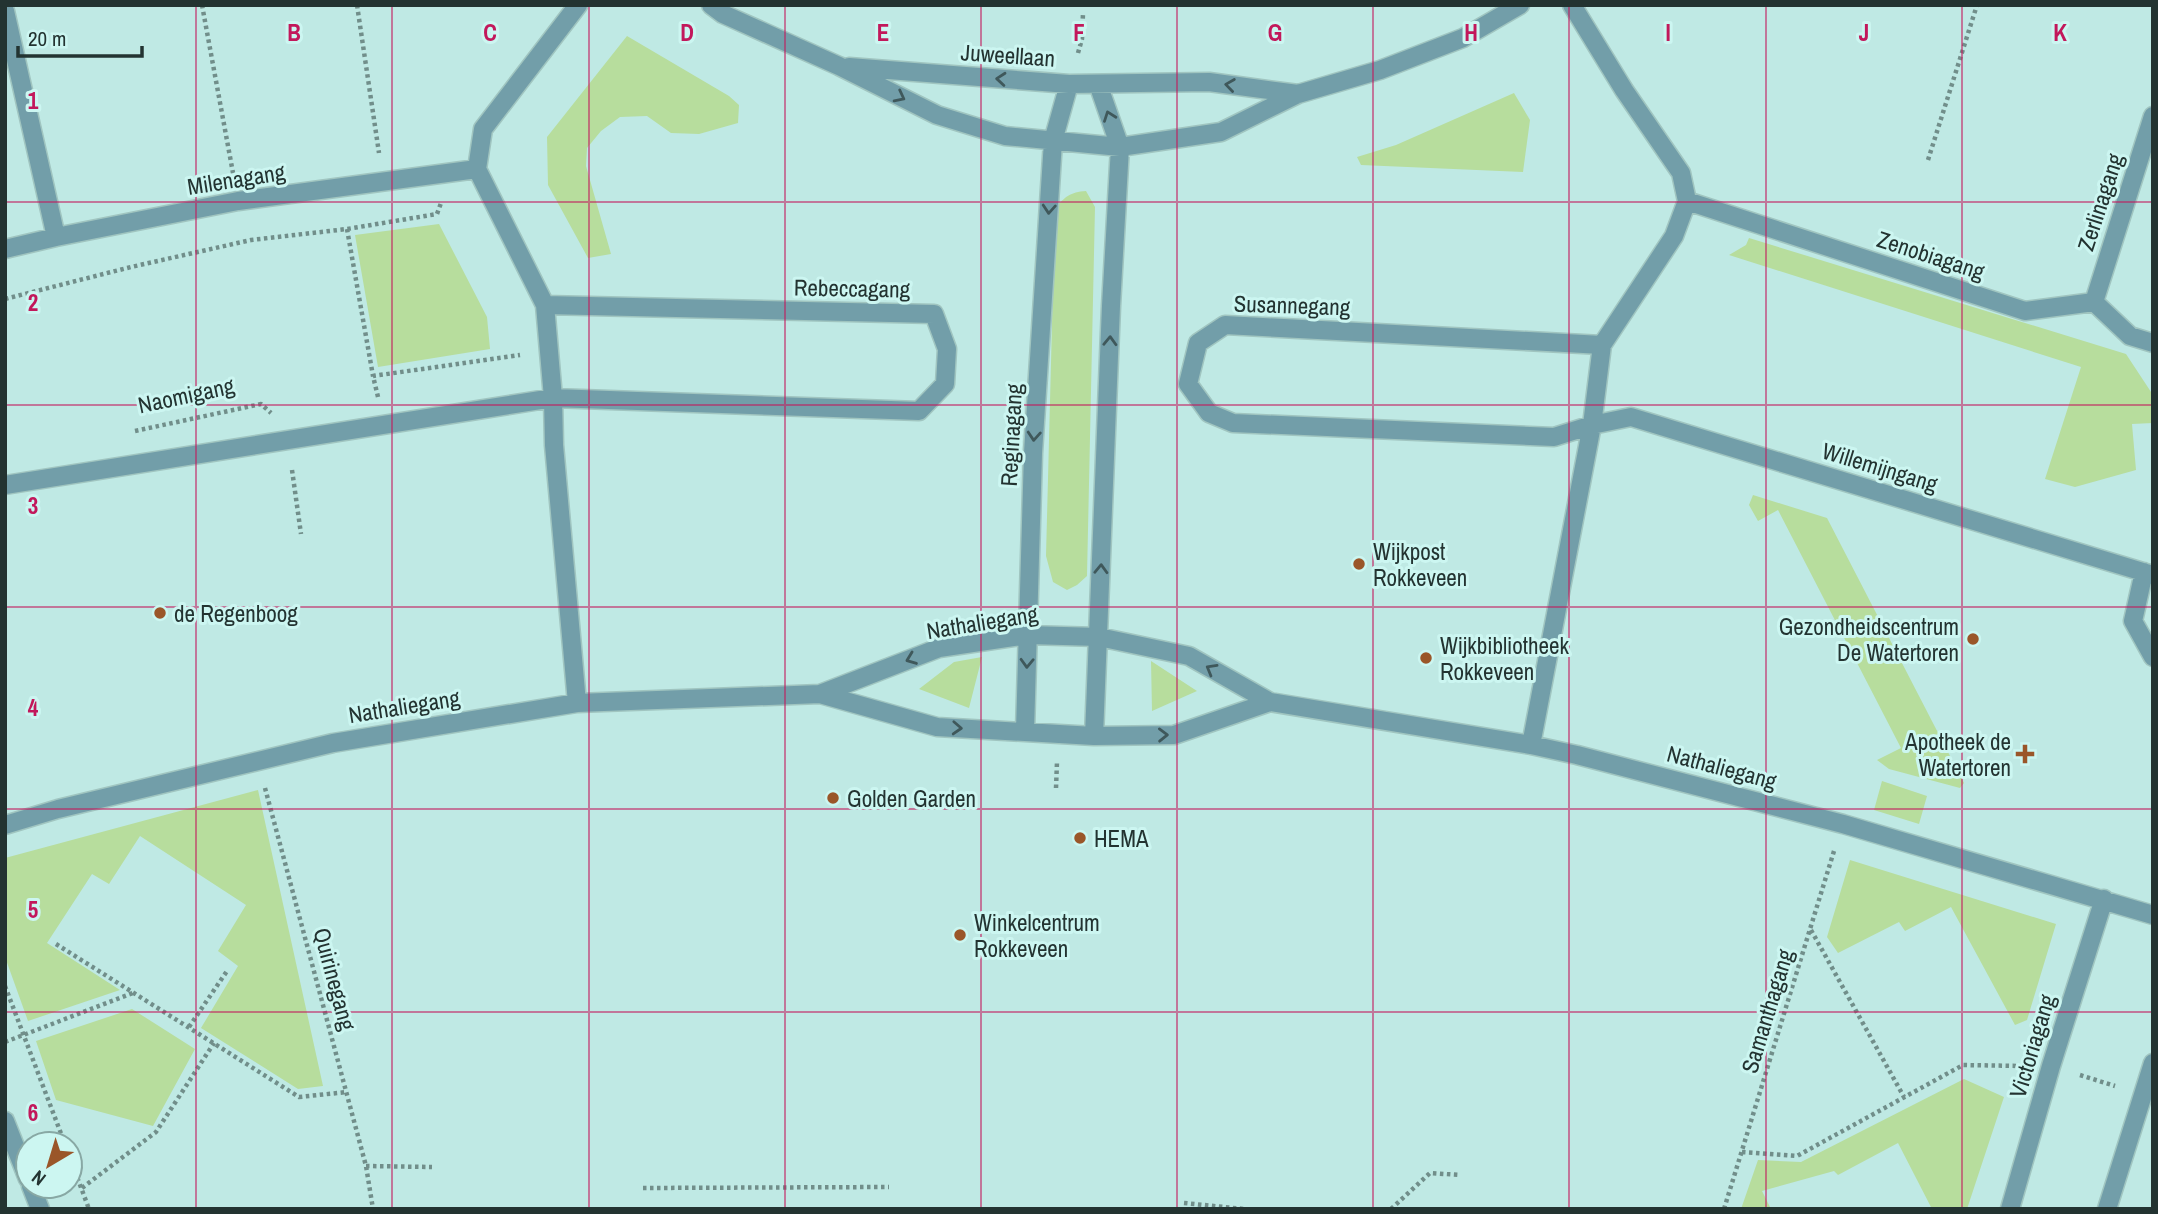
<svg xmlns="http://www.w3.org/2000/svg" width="2158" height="1214" viewBox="0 0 2158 1214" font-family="'Archivo Narrow',sans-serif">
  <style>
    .green { fill: #b7dd9d }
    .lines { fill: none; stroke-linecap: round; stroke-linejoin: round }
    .minor-casing { stroke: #a0c5c0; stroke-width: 21 }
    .path { stroke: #718e8a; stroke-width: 4.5; stroke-dasharray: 3.5 3.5; stroke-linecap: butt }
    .minor { stroke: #729ea9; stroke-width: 18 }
    .oneway { stroke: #3f585b }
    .grid { fill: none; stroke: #c2185b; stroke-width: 2; stroke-opacity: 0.55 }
    .poi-dot { fill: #9a5629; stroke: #ccf6f1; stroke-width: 2.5 }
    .labels { text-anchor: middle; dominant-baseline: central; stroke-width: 6; stroke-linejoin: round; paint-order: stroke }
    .street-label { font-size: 23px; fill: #233331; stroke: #ccf6f1 }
    .poi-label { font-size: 23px; fill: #233331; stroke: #ccf6f1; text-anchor: start }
    .grid-label { font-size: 23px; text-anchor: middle; font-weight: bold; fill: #c2185b; stroke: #ccf6f1; stroke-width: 6; stroke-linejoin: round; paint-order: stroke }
  </style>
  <rect width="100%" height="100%" fill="#bfe9e4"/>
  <path class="green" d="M 627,36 L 729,96 L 739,105 L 738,123 L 699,134 L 671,133 L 647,116 L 620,117 L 601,131 L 587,148 L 586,166 L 611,254 L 588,258 L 548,185 L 547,137 Z
    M 1514,93 L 1530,120 L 1523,172 L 1361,165 L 1357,157 L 1396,145 Z
    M 1086,191 L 1095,207 L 1087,576 L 1077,585 L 1067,590 L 1053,582 L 1046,556 L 1055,208 C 1065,197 1070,192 1086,191 Z
    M 439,224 L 487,317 L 490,349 L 378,367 L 355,235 Z
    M 1749,238 L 2126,354 L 2153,395 L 2153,423 L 2132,424 L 2136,470 L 2075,487 L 2045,479 L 2081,367 L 1729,255 L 1746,245 Z
    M 1753,495 L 1827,518 L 1964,783 L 1960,788 L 1889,769 L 1877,760 L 1901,748 L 1778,510 L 1758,521 L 1749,505 Z
    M 982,657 L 969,708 L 919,689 L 954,662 Z
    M 1151,661 L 1197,691 L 1152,711 Z
    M 1882,781 L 1927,796 L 1919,824 L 1874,810 Z
    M 258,790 L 323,1086 L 298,1089 L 201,1028 L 238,966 L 218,951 L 246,905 L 140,836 L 109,884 L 92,874 L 47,943 L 120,990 L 28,1021 L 5,957 L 5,858 Z
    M 1850,860 L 2056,924 L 2027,1020 L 2015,1025 L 1951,907 L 1905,931 L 1899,922 L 1838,953 L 1827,937 Z
    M 132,1009 L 195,1049 L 153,1126 L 56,1100 L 36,1041 Z
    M 1964,1079 L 2004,1097 L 1967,1209 L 1932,1209 L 1898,1143 L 1838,1175 L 1834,1171 L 1762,1191 L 1771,1209 L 1741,1209 L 1758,1160 L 1801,1162 Z"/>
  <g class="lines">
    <g class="minor-casing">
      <path id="minor" d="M 711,5 L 723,14 L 839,66 L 937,115 L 1005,136 L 1120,147 L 1221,132 L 1298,94 L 1380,70 L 1463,38 L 1520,5
        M 5,11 L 56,237
        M 849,67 L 1069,84 L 1209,82 L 1298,94
        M 1687,201 L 2025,311 L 2094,302
        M 5,249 L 56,237 L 238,201 L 477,169
        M 2094,302 L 2153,116
        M 2094,302 L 2130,336 L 2153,343
        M 1602,345 L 1225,325 L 1198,343 L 1188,384 L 1209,413 L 1233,423 L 1554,437 L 1592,425 L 1631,417 L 2153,575
        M 5,485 L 553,398 L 919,411 L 945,384 L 947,349 L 934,314 L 545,305
        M 2144,572 L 2133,621 L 2153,657
        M 820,694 L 939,648 L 1028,635 L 1099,637 L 1189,656 L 1270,702 L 1531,745 L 1577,755 L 1843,824 L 2153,915
        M 577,703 L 554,445 L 553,398 L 545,305 L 477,169 L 483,129 L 578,5
        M 1025,731 L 1033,453 L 1053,141 L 1069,84
        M 1094,736 L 1111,306 L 1120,147 L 1098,84
        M 1531,745 L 1592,425 L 1602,345 L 1674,236 L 1687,201 L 1681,173 L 1624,90 L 1572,5
        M 5,825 L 58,809 L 333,743 L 577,703 L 820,694 L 937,727 L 1094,736 L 1174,735 L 1270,702
        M 5,1121 L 28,1179
        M 31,1186 L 40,1209
        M 2010,1209 L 2051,1066 L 2104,899
        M 2107,1209 L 2153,1063"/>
    </g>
    <path class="path" d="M 202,5 L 233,173
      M 357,5 L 379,153
      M 1078,53 L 1082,39 L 1083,13
      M 1928,160 L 1977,5
      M 347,229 L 373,376
      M 5,299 L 131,267 L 251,240 L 347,229 L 437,214 L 441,203
      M 378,397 L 373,376 L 520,355
      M 135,431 L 261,404 L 271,413
      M 292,470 L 301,534
      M 265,788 L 366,1166 L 373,1209
      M 1056,788 L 1057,762
      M 1811,930 L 1904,1097
      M 56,944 L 299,1097 L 347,1092
      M 5,986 L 65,1144
      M 189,1027 L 227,971
      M 5,1042 L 133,993
      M 2080,1075 L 2115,1086
      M 1742,1152 L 1797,1156 L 1963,1065 L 2021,1066
      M 70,1158 L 89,1209
      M 366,1166 L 432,1167
      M 82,1188 L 156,1132 L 214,1043
      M 643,1188 L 889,1187
      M 1184,1203 L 1244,1209
      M 1391,1209 L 1430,1173 L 1460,1175
      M 1724,1209 L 1834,851"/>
    <use href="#minor" class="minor"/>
  </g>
  <defs><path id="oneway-chevron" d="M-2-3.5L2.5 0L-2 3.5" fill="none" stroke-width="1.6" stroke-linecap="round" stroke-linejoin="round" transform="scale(1.75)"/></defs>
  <g class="oneway">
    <use href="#oneway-chevron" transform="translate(1001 79) rotate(-175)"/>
    <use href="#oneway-chevron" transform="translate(1230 85) rotate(-172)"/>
    <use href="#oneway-chevron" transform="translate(900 97) rotate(27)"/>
    <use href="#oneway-chevron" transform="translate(1109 116) rotate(-110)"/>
    <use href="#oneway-chevron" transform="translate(1049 209) rotate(94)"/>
    <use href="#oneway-chevron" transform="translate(1110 341) rotate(-88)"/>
    <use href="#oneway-chevron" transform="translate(1034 436) rotate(94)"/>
    <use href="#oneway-chevron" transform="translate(1101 569) rotate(-88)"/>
    <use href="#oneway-chevron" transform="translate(911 659) rotate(159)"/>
    <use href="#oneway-chevron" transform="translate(1027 663) rotate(92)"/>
    <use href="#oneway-chevron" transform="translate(1211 669) rotate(-150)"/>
    <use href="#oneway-chevron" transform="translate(957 728) rotate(3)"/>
    <use href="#oneway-chevron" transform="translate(1163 735) rotate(-1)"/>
  </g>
  <path class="grid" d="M 196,5 L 196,1209M 392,5 L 392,1209M 589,5 L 589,1209M 785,5 L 785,1209M 981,5 L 981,1209M 1177,5 L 1177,1209M 1373,5 L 1373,1209M 1569,5 L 1569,1209M 1766,5 L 1766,1209M 1962,5 L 1962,1209M 5,202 L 2153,202M 5,405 L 2153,405M 5,607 L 2153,607M 5,809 L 2153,809M 5,1012 L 2153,1012"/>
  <g class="poi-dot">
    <circle cx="1359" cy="564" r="7"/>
    <circle cx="160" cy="613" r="7"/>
    <circle cx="1973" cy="639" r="7"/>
    <circle cx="1426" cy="658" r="7"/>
    <path d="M2021.5 743.5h7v7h7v7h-7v7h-7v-7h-7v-7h7z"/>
    <circle cx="833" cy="798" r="7"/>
    <circle cx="1080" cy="838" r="7"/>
    <circle cx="960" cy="935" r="7"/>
  </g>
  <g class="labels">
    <g class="street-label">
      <text transform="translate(1008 55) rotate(4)">Juweellaan</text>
      <text transform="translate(236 179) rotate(-9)">Milenagang</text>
      <text transform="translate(2100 202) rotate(-72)">Zerlinagang</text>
      <text transform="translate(1931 255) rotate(18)">Zenobiagang</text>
      <text transform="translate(852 288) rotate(1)">Rebeccagang</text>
      <text transform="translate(1292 305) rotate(2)">Susannegang</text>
      <text transform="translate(186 395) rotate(-12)">Naomigang</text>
      <text transform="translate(1011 435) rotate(-87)">Reginagang</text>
      <text transform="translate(1880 467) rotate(17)">Willemijngang</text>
      <text transform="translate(982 622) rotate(-9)">Nathaliegang</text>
      <text transform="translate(404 706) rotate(-9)">Nathaliegang</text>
      <text transform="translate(1722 767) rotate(15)">Nathaliegang</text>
      <text transform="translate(335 979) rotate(75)">Quirinegang</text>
      <text transform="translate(1767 1011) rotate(-73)">Samanthagang</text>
      <text transform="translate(2032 1046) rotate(-73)">Victoriagang</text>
    </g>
    <g class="poi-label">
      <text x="1373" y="551">Wijkpost<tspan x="1373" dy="26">Rokkeveen</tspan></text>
      <text x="174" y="613">de Regenboog</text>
      <text x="1959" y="626" text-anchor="end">Gezondheidscentrum<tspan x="1959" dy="26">De Watertoren</tspan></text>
      <text x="1440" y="645">Wijkbibliotheek<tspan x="1440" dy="26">Rokkeveen</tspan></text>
      <text x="2011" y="741" text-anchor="end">Apotheek de<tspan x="2011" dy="26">Watertoren</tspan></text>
      <text x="847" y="798">Golden Garden</text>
      <text x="1094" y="838">HEMA</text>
      <text x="974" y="922">Winkelcentrum<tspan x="974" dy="26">Rokkeveen</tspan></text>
    </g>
  </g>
  <g class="grid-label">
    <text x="294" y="41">B</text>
    <text x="490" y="41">C</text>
    <text x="687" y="41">D</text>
    <text x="883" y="41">E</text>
    <text x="1079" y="41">F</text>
    <text x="1275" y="41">G</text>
    <text x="1471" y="41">H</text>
    <text x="1668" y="41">I</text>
    <text x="1864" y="41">J</text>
    <text x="2060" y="41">K</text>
    <text x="33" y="109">1</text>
    <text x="33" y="311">2</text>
    <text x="33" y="514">3</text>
    <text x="33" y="716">4</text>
    <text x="33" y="918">5</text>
    <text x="33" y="1121">6</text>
  </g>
  <rect width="2158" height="1214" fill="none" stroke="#233331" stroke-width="14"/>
  <g transform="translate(49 1165) rotate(218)"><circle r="33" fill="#ccf6f1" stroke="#88a8a4" stroke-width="2"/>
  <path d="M0-5L12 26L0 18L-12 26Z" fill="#9a5629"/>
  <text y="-10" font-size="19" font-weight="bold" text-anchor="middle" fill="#233331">N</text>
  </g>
  <path d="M18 46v10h124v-10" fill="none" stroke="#233331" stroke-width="3.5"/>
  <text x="28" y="46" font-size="21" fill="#233331" stroke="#ccf6f1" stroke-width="5" paint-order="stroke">20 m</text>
</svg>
